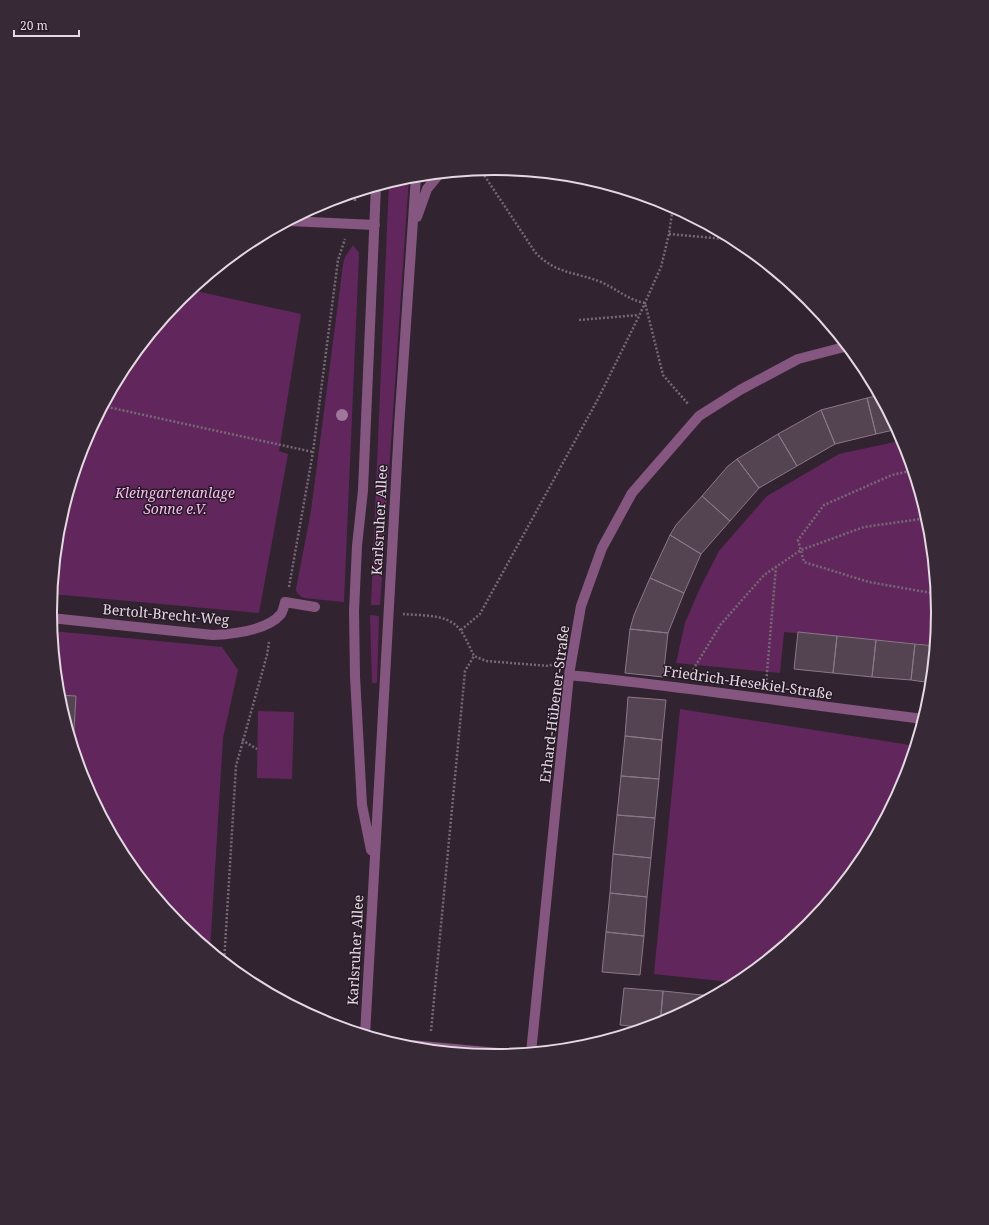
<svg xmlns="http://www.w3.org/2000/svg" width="989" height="1225" viewBox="0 0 989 1225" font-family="'Noto Serif',serif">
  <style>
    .green { fill: #61275d }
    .building { fill: #544452; stroke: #8a7888 }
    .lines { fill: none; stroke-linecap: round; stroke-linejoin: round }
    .path { stroke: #766974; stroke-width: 2.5; stroke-dasharray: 2 2; stroke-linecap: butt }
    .minor { stroke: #855780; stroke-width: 10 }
    .tree { fill: #9e779a }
    .labels { text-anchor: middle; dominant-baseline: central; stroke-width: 3; stroke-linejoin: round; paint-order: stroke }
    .park-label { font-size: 14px; font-style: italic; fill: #f7bcf0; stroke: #281a27 }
    .street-label { font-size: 14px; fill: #e3d9e1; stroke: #281a27 }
    .rim { fill: none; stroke: #e3d9e1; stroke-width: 2 }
  </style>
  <rect width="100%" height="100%" fill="#322331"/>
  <path class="green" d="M 409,176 L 380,605 L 371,605 L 389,182 Z
    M 353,245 L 359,253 L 344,602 L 303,598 L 297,593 L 296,589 L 311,511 L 343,265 L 345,257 Z
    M 191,290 L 301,314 L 279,451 L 288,454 L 259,613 L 52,594 L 59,526 L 84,442 L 125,365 L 180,298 Z
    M 904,440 L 930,526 L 939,613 L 936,645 L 784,632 L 780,673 L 676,663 L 685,623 L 700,588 L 719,551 L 767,496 L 839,454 Z
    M 370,615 L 379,616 L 377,683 L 372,683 Z
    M 52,631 L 222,647 L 238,670 L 223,738 L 210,951 L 180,927 L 125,859 L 84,782 L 59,699 Z
    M 680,709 L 916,746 L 905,783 L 864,860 L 809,927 L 740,983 L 654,974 Z
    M 258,711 L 294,712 L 292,779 L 257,778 Z"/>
  <path class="building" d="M 880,395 L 898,429 L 876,434 L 867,398 Z
    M 867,398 L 876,434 L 835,444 L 821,410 Z
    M 821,410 L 835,444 L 797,466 L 778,434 Z
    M 778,434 L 797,466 L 759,488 L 737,459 Z
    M 737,459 L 759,488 L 730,521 L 702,496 L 728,466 Z
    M 702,496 L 730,521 L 701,554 L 670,535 L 676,525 Z
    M 670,535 L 701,554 L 684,593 L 650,578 Z
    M 650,578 L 684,593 L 668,633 L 630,629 L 634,615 Z
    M 630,629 L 668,633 L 663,677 L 625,673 Z
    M 798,632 L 837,636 L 833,673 L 794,669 Z
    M 837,636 L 876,640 L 872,677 L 833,673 Z
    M 876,640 L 915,644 L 911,680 L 872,677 Z
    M 915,644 L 936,646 L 932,683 L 911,680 Z
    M 58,695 L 76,696 L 73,746 L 58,699 Z
    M 628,697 L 666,700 L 662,740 L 625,736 Z
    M 625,736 L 662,740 L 659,779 L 621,776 Z
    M 621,776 L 659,779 L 655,818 L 617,815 Z
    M 617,815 L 655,818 L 651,858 L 613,854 Z
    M 613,854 L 651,858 L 647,897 L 610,893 Z
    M 610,893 L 647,897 L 644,936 L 606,932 Z
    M 606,932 L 644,936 L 640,975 L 602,972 Z
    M 624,988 L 663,991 L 660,1025 L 650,1028 L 620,1025 Z
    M 663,991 L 702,995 L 701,1004 L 660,1025 Z
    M 702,995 L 715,996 L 701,1004 Z"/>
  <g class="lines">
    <path class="path" d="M 480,169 L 535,252 C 555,274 576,272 601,282 C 617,289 628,300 645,303 L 663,375 L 689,405
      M 355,201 L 355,192
      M 669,234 L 736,240
      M 579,320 L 639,315
      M 103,406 L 313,452
      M 914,470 L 892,475 L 824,505 L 798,540 L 804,562 L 869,582 L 937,594
      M 289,587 L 313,452 L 338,260 L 345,239
      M 403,614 C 422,616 449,613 461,631 C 466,638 470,648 474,656 L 486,661 L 549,666 L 555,663
      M 461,630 L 480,614 L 598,399 L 640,314 L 661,267 L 669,234 L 673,206
      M 691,673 L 721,624 L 764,575 L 801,550 L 864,527 L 928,518
      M 766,684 L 776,567
      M 242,740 L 257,749
      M 224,963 L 236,766 L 267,655 L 269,642
      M 431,1031 L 465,671 L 474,656"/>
    <path class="minor" d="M 417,217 L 427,189 L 440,173
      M 289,221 L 375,225
      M 51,618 L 213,635 C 233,634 267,631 281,614 C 283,611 284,606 285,602 L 315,607
      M 569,675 C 687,687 806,705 924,719
      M 371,850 L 362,805 L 355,676 L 354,611 L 357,546 L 363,490 L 376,186
      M 365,1035 L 399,427 L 416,176
      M 389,1043 L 520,1055
      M 531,1053 L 569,675 L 581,606 L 602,548 L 632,493 L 699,416 L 740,390 L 798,359 L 848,346"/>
  </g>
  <circle class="tree" cx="342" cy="415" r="6"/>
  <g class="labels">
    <g class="park-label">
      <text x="175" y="492">Kleingartenanlage<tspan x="175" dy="16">Sonne e.V.</tspan></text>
    </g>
    <g class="street-label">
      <text transform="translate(379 520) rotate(-87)">Karlsruher Allee</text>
      <text transform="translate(166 614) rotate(5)">Bertolt-Brecht-Weg</text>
      <text transform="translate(748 682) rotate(8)">Friedrich-Hesekiel-Straße</text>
      <text transform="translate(554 704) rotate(-83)">Erhard-Hübener-Straße</text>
      <text transform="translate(355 950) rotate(-87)">Karlsruher Allee</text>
    </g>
  </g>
  <path d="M0 0H989V1225H0ZM57 612a437 437 0 1 1 874 0a437 437 0 1 1-874 0Z" fill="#372936" fill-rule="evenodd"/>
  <path class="rim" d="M57 612a437 437 0 1 1 874 0a437 437 0 1 1-874 0Z"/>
  <path d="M14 30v6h65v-6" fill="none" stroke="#e3d9e1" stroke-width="2"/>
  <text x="20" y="30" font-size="12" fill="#e3d9e1" stroke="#281a27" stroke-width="3" paint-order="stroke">20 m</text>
</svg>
